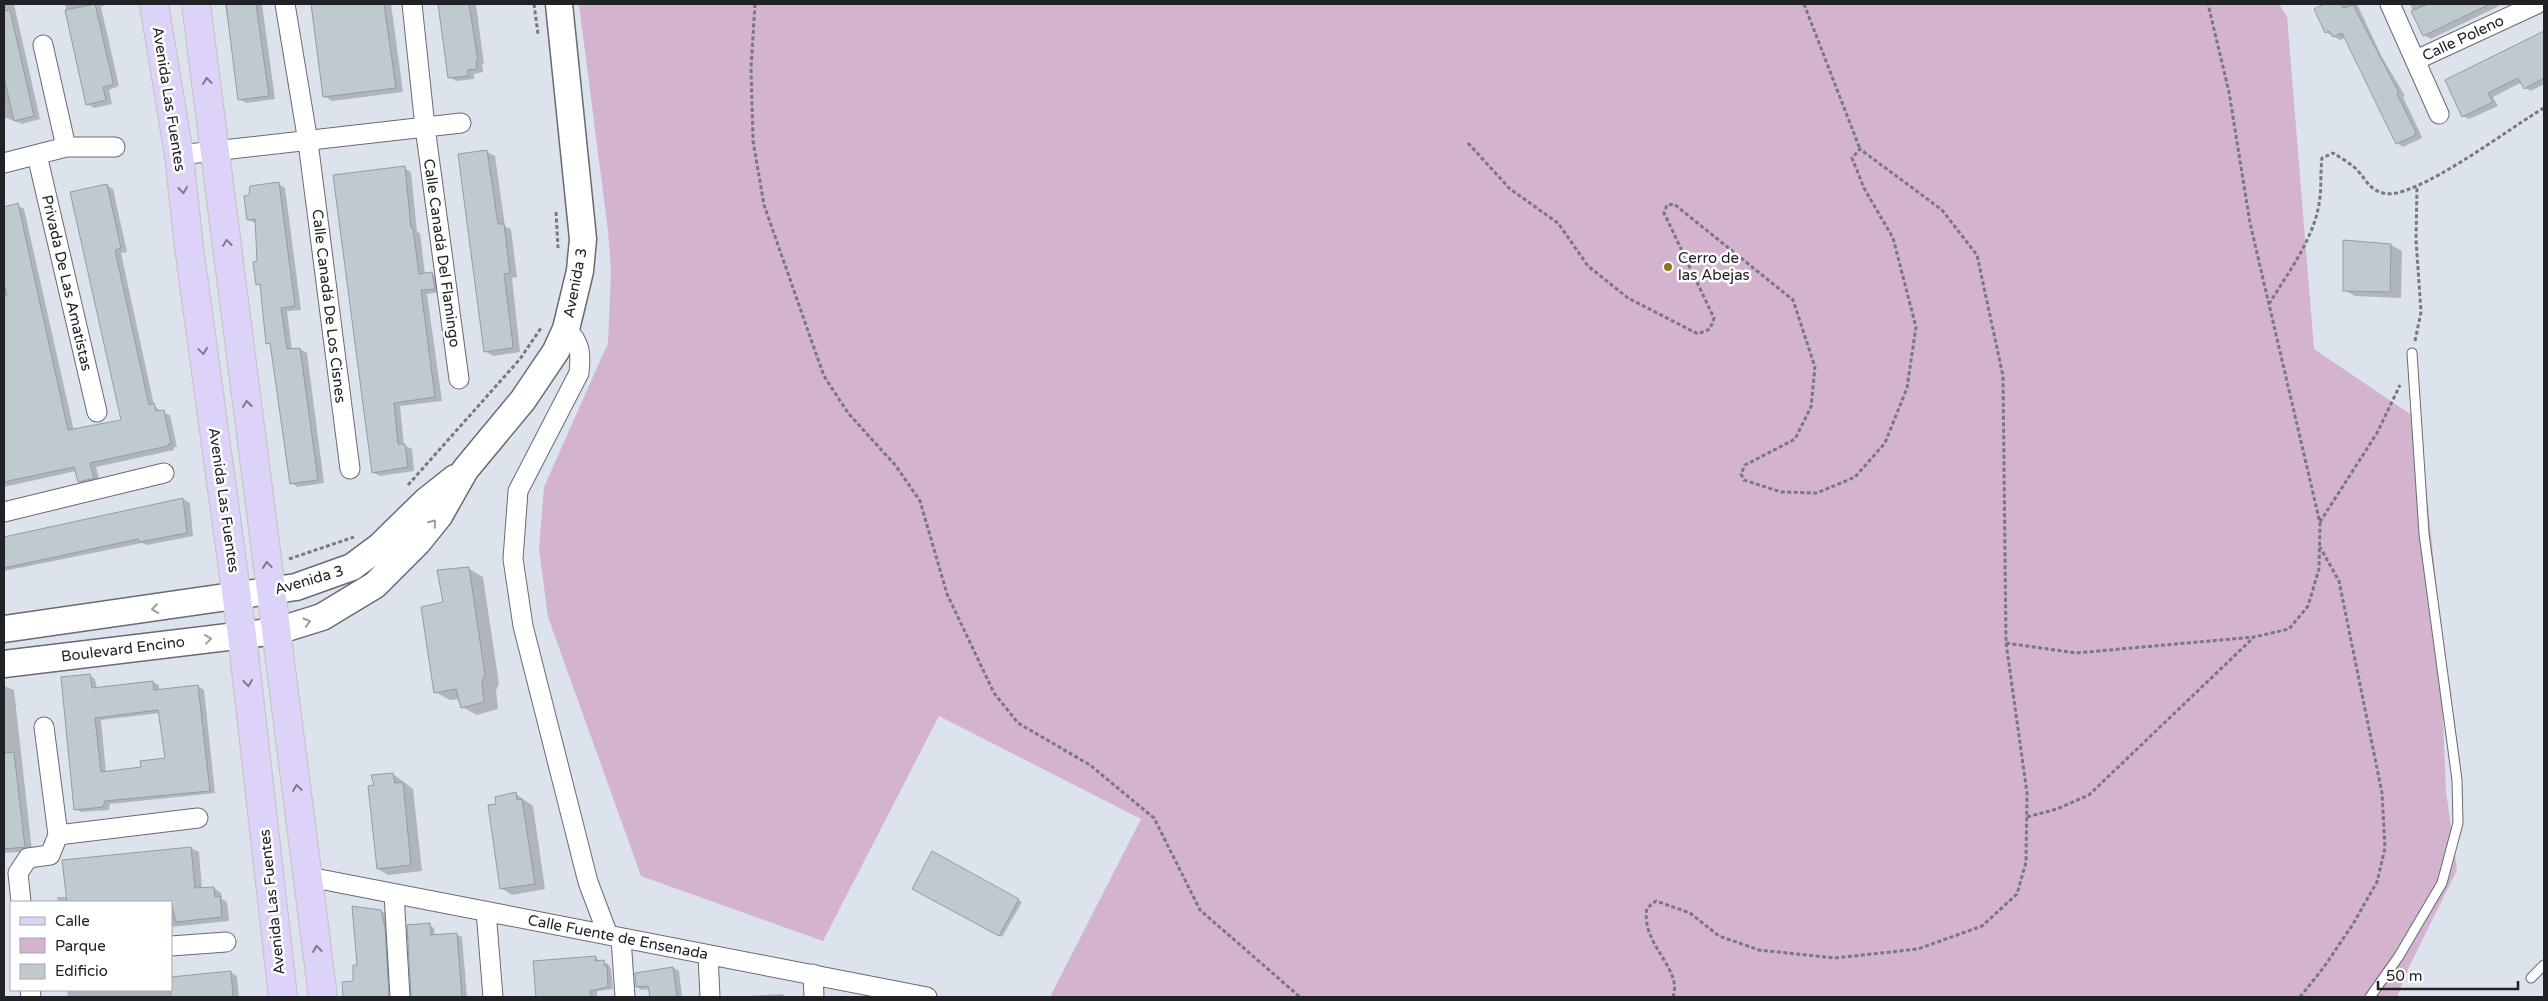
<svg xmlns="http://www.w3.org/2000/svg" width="2548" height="1001" viewBox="0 0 2548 1001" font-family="'Varela Round',sans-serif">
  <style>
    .green { fill: #d3b3cd }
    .shadow { fill: #0003; fill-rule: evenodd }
    .building { fill: #becad0; stroke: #929da3; fill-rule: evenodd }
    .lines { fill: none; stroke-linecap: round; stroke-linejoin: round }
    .lane-casing { stroke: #666b74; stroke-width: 11 }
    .street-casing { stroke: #666b74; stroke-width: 21 }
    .secondary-casing { stroke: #666b74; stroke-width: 29 }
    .primary-casing { stroke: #c1c1c2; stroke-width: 30 }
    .path { stroke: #767a80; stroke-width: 3; stroke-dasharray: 4 2.5; stroke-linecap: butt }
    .lane { stroke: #fff; stroke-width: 9 }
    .street { stroke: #fff; stroke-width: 19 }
    .secondary { stroke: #fff; stroke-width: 26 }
    .primary { stroke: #ddd2f7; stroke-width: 28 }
    .oneway { stroke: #7e7a8e }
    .oneway2 { stroke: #9b9c9d }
    .poi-dot { fill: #8e7519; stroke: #fff; stroke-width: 2 }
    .labels { text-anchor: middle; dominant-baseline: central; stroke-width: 5; stroke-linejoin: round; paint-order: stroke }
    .street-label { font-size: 15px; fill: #202226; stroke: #fff }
    .poi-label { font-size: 15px; fill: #202226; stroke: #fff; text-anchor: start }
  </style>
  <rect width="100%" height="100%" fill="#dde3ed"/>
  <path class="green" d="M 579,4 L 2279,4 L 2287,16 L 2314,349 L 2419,420 L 2438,601 L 2446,791 L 2457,870 L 2409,967 L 2397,997 L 1050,997 L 1141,819 L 939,716 L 823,941 L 641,876 L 548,617 L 539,549 L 544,487 L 608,343 L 611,271 L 608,231 Z"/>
  <path class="shadow" d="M 4,4 L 14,4 L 40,119 L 22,124 L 4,117 Z
    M 65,4 L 107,4 L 101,7 L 119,86 L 109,90 L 112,104 L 94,108 L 87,104 Z
    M 225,4 L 262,4 L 275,99 L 246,103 L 240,99 Z
    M 312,4 L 391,4 L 403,92 L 332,101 L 324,96 Z
    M 439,4 L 476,4 L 484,64 L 482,64 L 483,72 L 474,74 L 474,79 L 456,81 L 449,77 Z
    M 2327,4 L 2357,4 L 2382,57 L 2405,96 L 2403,97 L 2422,137 L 2420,139 L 2403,147 L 2397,143 L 2345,38 L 2340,40 L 2326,32 L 2316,10 Z
    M 2410,4 L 2498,4 L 2499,6 L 2431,39 L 2424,35 Z
    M 2544,33 L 2544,84 L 2531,91 L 2525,88 L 2522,82 L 2493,97 L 2498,106 L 2469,119 L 2463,116 Z
    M 487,152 L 495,156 L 505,226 L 511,229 L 517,277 L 512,278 L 520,352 L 493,356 L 485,351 Z
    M 404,168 L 411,172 L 417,232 L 420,233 L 425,274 L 432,274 L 439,278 L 441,292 L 427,294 L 442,401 L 400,406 L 404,445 L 412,449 L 414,471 L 380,476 L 373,472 Z
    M 279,184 L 285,188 L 301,310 L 287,311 L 292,350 L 300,349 L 307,353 L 324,483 L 297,487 L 289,480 L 271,345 L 267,343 L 261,286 L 257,284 L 258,262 L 256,223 L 248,220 Z
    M 107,185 L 113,189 L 127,252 L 121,253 L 154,405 L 161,412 L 170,415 L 177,447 L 174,447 L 174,450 L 96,467 L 100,482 L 86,485 L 79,482 L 76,471 L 4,487 L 4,208 L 17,205 L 24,209 L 74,431 L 123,421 Z
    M 2345,241 L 2391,245 L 2402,251 L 2401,298 L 2355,296 L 2344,290 Z
    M 183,499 L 190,503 L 193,536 L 147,545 L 142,543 L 4,571 L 4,539 Z
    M 468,568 L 483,577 L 499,684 L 496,690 L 498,709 L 477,715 L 462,707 L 460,699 L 450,700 L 435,692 L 445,603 Z
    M 89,675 L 95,679 L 97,688 L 153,682 L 159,685 L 159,691 L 198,686 L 204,690 L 215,793 L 110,804 L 109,810 L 81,812 L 76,809 ZM 160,713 L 166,759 L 142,768 L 106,772 L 101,720 Z
    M 4,686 L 14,690 L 32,851 L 4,853 Z
    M 393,774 L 413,789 L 422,871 L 388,875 L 378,869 L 375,786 Z
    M 516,794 L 533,806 L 545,889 L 512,895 L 501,888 L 497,805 Z
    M 191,848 L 199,852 L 202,889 L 214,888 L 221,893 L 222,899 L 227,902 L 229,921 L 171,927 L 171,902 L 58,902 L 57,897 L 67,897 Z
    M 933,853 L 1022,902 L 1002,937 L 914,888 Z
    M 381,911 L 386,914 L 392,978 L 374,979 L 374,997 L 345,997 L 343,983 L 355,982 Z
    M 429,925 L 434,928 L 435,936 L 457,935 L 462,937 L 467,997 L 412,997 L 408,926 Z
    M 596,957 L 600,962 L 608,964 L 611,969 L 613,989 L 597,991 L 597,997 L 537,997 L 534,962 Z
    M 674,968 L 679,971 L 682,997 L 651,997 L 650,989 L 642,990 L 637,987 L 636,974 Z
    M 230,972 L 237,976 L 239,997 L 68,997 L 67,990 L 171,990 Z
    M 782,994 L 787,997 L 749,997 L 749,996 Z"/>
  <path class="building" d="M 95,4 L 113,82 L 112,85 L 103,87 L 106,100 L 86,105 L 65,10 Z
    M 226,4 L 256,4 L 269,96 L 238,100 Z
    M 311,4 L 384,4 L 396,88 L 323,97 Z
    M 438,4 L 469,4 L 478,61 L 476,61 L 477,69 L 468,70 L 468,76 L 448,78 Z
    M 2324,4 L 2341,4 L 2343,8 L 2353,5 L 2399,93 L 2397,94 L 2416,133 L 2414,136 L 2396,144 L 2342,33 L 2333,37 L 2329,31 L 2325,33 L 2314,9 Z
    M 2428,4 L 2490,4 L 2423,36 L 2411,11 Z
    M 10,10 L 34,116 L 14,121 L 4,77 L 4,11 Z
    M 2544,31 L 2544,78 L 2524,89 L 2518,78 L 2488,93 L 2493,102 L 2462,117 L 2445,80 Z
    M 487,150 L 498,224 L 504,224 L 510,273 L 504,274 L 513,345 L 512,348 L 484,352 L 458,154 Z
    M 405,166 L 411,228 L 413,228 L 419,274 L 432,272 L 435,289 L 421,290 L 435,397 L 394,403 L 398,444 L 405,444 L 408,467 L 372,473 L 333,175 Z
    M 279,182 L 295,306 L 281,308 L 287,349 L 300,348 L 318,480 L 290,484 L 270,343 L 266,344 L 260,284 L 256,285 L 253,262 L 257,261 L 255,219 L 247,220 L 244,196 L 249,195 L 250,186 Z
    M 107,184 L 121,248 L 115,250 L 149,405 L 154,403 L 156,411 L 164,410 L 171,444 L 168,444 L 168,446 L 90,463 L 94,478 L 78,482 L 74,467 L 4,482 L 4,295 L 7,295 L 4,283 L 4,207 L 18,203 L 68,430 L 121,420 L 70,192 Z
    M 2343,240 L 2391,244 L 2390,292 L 2343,291 Z
    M 183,498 L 187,533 L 139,542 L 138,539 L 4,568 L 4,537 Z
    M 469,567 L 485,675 L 482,681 L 484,702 L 461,708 L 456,689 L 434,693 L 421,607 L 443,602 L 437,570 Z
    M 90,674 L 92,688 L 153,681 L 154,690 L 198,685 L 210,791 L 105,801 L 103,807 L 74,810 L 61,677 ZM 158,710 L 165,758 L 140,761 L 141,767 L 101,772 L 95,718 Z
    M 14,752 L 25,847 L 4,849 L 4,753 Z
    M 393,773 L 395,783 L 403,782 L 411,865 L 377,869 L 368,786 L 374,785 L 371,775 Z
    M 516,792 L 517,800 L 522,799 L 535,884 L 500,889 L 488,805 L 496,804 L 495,797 Z
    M 191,847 L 195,888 L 214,887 L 215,897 L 220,896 L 222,917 L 176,922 L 171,902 L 67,902 L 62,860 Z
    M 932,851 L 1019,899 L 999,936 L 912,889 Z
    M 352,906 L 381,910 L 385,927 L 389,997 L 343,997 L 342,982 L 353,981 L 353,965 L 357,965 Z
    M 430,923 L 431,935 L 457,933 L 462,997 L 411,997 L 407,925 Z
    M 596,956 L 595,961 L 604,960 L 605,966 L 607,965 L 608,987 L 590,991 L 591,997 L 536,997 L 533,961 Z
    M 673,967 L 677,997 L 650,997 L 648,986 L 636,987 L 635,973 Z
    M 231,971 L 233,997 L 171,997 L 171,977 Z"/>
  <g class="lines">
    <g class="lane-casing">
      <path id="lane" d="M 2531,978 L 2544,965
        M 2370,997 L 2399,956 L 2442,883 L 2458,823 L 2457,780 L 2424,534 L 2412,353"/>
    </g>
    <g class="street-casing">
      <path id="street" d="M 285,4 L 308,142 L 350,469
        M 412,4 L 425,127 L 459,379
        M 2390,4 L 2439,114
        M 43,45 L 66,147
        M 2416,60 L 2537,4
        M 37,155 L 97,412
        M 179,155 L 461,123
        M 4,163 L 66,147 L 115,147
        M 566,329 C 581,343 581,354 579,373 L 518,491 L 513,559 L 523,626 L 588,882 L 608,935
        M 4,512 L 164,473
        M 58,835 L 198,818
        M 309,877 L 927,997
        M 394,894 L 400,997
        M 21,902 L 18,873 L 28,858 L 50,855 L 58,835 L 44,727
        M 486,911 L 493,997
        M 621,938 L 625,997
        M 171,946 L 226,942
        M 708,955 L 710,997
        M 813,974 L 814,997
        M 30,990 L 31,997"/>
    </g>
    <g class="secondary-casing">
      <path id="secondary" d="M 4,629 L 296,587 L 352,567 L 379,547 L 426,501 L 455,478
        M 4,664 L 277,631 L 322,617 L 375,585 L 418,542 L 439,516 L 465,470 L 523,400 L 556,351 L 566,329 L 580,271 L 583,239 L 559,4"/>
    </g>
    <g class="primary-casing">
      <path id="primary" d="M 154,4 L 179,155 L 189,247 L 242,635 L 283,997
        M 196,4 L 323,997"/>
    </g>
    <path class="path" d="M 534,4 L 538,34
      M 755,4 L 751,68 L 753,141 L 764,205 L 813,345 L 824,376 L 848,413 L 896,466 L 920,501 L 947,594 L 994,693 L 1018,723 L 1090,765 L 1154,818 L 1200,910 L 1300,997
      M 1804,4 L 1860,149
      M 1468,143 L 1510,189 L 1558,223 L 1588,266 L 1628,298 L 1698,334 L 1710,329 L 1714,318 L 1664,213 L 1667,205 L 1674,204 L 1793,300 L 1815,367 L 1811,407 L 1795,439 L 1745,465 L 1741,474 L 1744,480 L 1781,492 L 1817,493 L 1855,477 L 1885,443 L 1907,388 L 1916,327 L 1893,238 L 1864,188 L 1852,158 L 1860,149 L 1942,210 L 1977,255 L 2003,376 L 2006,643 L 2027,793 L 2026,862 L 2017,894 L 1982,926 L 1918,949 L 1835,958 L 1759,950 L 1719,936 L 1690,913 L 1656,901 L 1647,908 C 1640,944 1683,968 1673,997
      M 556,212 L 558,248
      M 2269,304 C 2288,273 2313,240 2319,204 C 2322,189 2320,173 2322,158 L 2333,153 C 2341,158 2352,164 2358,171 C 2367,181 2369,189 2383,193 C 2412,203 2515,124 2544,108
      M 2415,341 L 2421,312 L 2416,240 L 2417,187
      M 408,485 L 520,359 L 541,328
      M 2320,522 L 2377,433 L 2400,385
      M 289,559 L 354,537
      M 2006,643 L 2076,653 L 2254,637 L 2289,629 L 2308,606 L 2319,569 L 2320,523 L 2250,223 L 2229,92 L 2208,4
      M 2027,817 L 2057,809 L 2089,795 L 2253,638
      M 2300,997 L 2324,967 L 2353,924 L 2377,882 L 2385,848 L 2382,793 L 2339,581 L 2320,547"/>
    <use href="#lane" class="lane"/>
    <use href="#street" class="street"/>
    <use href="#secondary" class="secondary"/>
    <use href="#primary" class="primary"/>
  </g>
  <defs><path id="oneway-chevron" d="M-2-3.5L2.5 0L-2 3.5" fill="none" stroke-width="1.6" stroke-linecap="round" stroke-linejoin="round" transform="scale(1.25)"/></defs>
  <g class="oneway">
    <use href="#oneway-chevron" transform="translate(207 81) rotate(-97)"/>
    <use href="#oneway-chevron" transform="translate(183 190) rotate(84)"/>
    <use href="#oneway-chevron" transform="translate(227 243) rotate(-97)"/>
    <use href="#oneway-chevron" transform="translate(203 351) rotate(82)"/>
    <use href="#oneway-chevron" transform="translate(247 404) rotate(-97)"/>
    <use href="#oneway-chevron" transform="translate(267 565) rotate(-97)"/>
    <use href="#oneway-chevron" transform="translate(248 683) rotate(84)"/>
    <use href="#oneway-chevron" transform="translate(297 788) rotate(-98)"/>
    <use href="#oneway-chevron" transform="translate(317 949) rotate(-96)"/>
  </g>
  <g class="oneway2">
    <use href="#oneway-chevron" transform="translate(433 523) rotate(-51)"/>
    <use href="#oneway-chevron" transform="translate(155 609) rotate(172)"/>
    <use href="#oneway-chevron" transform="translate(307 622) rotate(-16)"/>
    <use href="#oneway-chevron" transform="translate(208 639) rotate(-7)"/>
  </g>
  <circle class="poi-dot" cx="1668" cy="267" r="5"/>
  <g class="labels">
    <g class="street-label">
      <text transform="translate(2463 38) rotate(-25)">Calle Poleno</text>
      <text transform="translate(169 99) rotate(81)">Avenida Las Fuentes</text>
      <text transform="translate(442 253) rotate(82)">Calle Canadá Del Flamingo</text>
      <text transform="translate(67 283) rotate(77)">Privada De Las Amatistas</text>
      <text transform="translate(575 283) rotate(-79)">Avenida 3</text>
      <text transform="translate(329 306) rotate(83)">Calle Canadá De Los Cisnes</text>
      <text transform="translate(224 500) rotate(82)">Avenida Las Fuentes</text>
      <text transform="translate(309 580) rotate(-16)">Avenida 3</text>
      <text transform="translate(123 649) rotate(-7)">Boulevard Encino</text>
      <text transform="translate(272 902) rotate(-96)">Avenida Las Fuentes</text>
      <text transform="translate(618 937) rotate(11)">Calle Fuente de Ensenada</text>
    </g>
    <g class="poi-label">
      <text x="1678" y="258">Cerro de<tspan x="1678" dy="17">las Abejas</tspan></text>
    </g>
  </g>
  <rect width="2548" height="1001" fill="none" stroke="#202226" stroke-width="10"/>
  <rect x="10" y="901" width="162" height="90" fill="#ffffff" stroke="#a6a7a8"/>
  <rect x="20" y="917" width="25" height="8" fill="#ddd2f7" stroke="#a6a7a8"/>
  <text x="55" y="926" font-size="15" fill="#202226">Calle</text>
  <rect x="20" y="938" width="25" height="15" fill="#d3b3cd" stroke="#a6a7a8"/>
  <text x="55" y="951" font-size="15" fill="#202226">Parque</text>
  <rect x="20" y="964" width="25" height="15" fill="#becad0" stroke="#a6a7a8"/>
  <text x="55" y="976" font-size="15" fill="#202226">Edificio</text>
  <path d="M2378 981v8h140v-8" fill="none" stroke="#202226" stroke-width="2.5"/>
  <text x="2386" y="981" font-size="15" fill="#202226" stroke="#ffffff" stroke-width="4" paint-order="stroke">50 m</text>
</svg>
